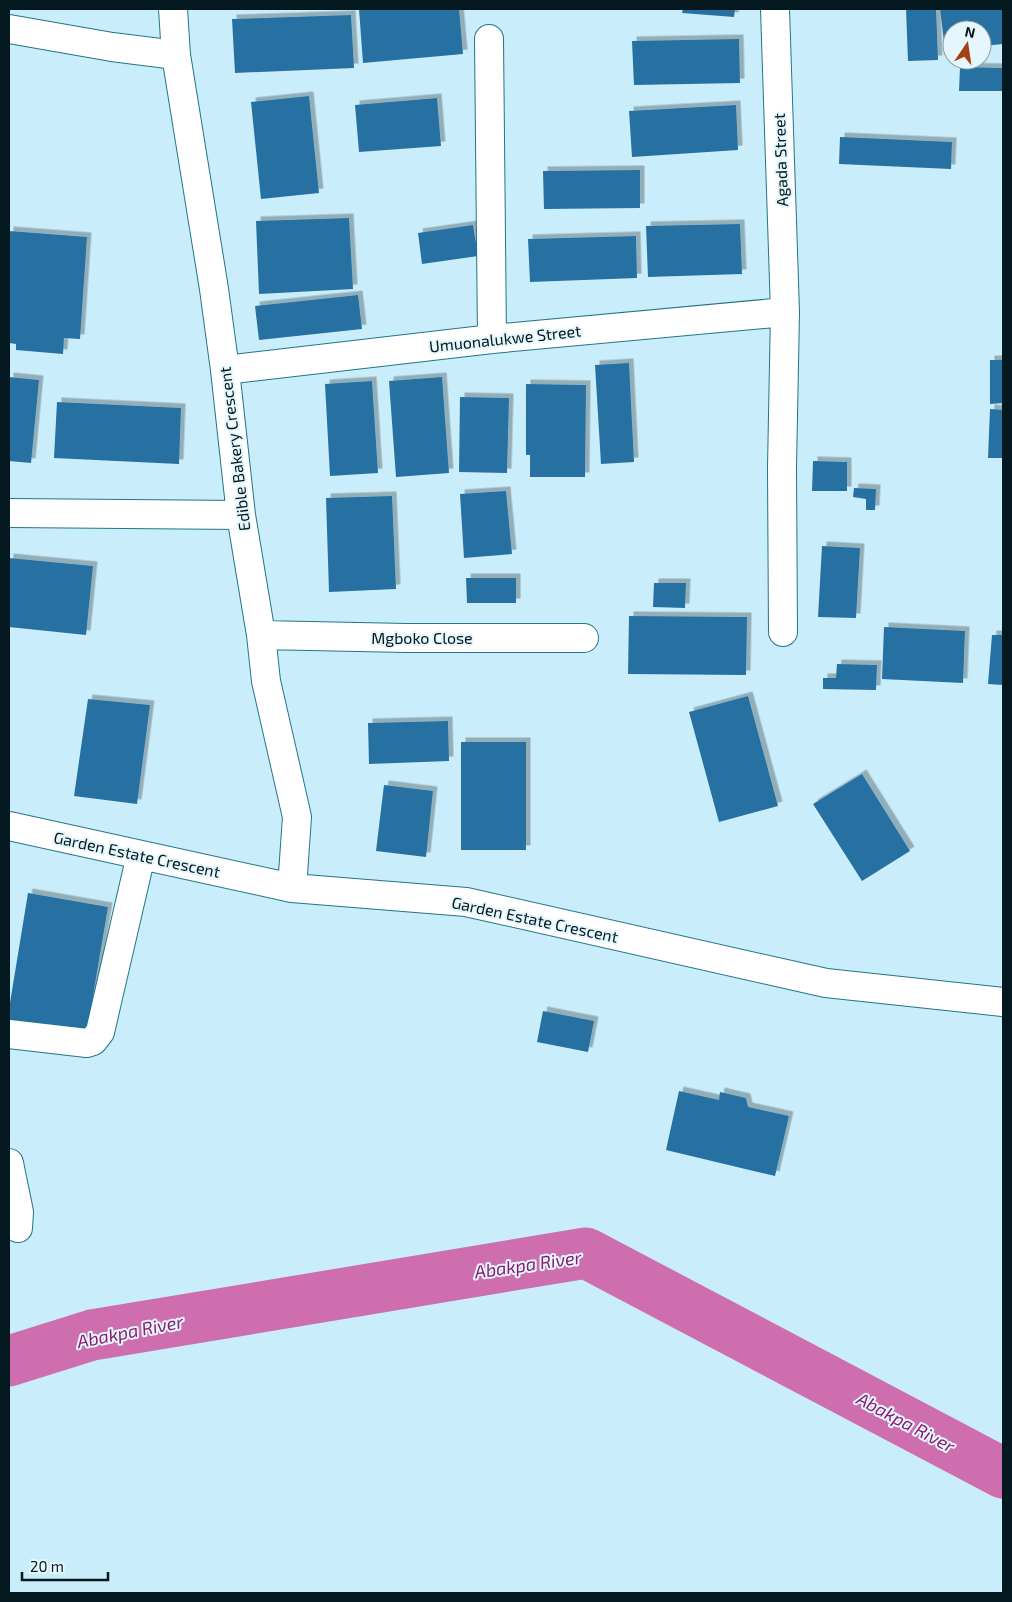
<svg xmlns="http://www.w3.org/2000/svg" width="1012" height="1602" viewBox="0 0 1012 1602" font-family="'Exo 2',sans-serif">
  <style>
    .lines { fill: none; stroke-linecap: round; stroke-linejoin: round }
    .river { stroke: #cf6eaf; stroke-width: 51 }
    .building { fill: #2771a1; filter: url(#shadow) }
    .minor-casing { stroke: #24748b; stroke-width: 30 }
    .minor { stroke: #fff; stroke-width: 28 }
    .labels { text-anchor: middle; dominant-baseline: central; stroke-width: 4; stroke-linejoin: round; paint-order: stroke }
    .street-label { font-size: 16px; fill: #03181f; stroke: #e5f7fd }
    .water-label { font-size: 18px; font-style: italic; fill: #8f1870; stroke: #e5f7fd }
  </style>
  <defs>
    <filter id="shadow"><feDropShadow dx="4.5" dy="-4.5" stdDeviation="0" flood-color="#0004"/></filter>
  </defs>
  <rect width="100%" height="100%" fill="#c9edfa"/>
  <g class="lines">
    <path class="river" d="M 9,1361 L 92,1335 L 586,1253 L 1003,1473"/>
  </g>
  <path class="building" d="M 359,9 L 459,9 L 463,54 L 363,63 Z
    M 683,9 L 735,9 L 734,17 L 682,13 Z
    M 906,9 L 936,9 L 938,60 L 908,61 Z
    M 940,9 L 1003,9 L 1003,44 L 982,46 L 982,30 L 952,30 L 952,49 L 945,50 Z
    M 351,15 L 354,68 L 235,73 L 232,19 Z
    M 739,39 L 740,83 L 634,85 L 632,41 Z
    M 960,67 L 1003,68 L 1003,91 L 959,91 Z
    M 309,96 L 319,193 L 261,199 L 251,102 Z
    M 437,98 L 441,146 L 359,152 L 355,105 Z
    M 736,105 L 738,150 L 632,157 L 629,111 Z
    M 840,137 L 952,142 L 951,169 L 839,164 Z
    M 640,170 L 640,208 L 544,209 L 543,171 Z
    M 349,218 L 353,289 L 259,294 L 256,221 Z
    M 740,224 L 742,274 L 648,277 L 646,226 Z
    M 473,225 L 478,256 L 422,264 L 418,233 Z
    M 9,231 L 87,237 L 80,339 L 64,338 L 63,354 L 16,350 L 16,344 L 9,343 Z
    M 636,236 L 637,278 L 530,282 L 528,239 Z
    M 358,295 L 362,329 L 259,340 L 255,306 Z
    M 990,360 L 1003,360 L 1003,403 L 990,404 Z
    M 629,363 L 634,462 L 601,464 L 595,365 Z
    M 9,377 L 39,380 L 31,463 L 9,461 Z
    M 442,377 L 449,473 L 396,477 L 389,381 Z
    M 372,381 L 378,473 L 330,476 L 325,384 Z
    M 526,384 L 586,385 L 585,477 L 530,477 L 530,455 L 526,455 Z
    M 460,397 L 509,398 L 507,473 L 459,472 Z
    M 57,402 L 181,408 L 179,464 L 54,458 Z
    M 990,409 L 1003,410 L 1003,458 L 988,458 Z
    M 813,461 L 847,462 L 847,491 L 812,491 Z
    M 854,488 L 876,489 L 875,510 L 866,510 L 866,499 L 853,497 Z
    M 506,491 L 512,554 L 464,558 L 460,494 Z
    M 392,496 L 396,589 L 329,592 L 326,498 Z
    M 822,546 L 860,548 L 856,618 L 818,617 Z
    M 9,558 L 93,566 L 86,635 L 9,627 Z
    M 466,578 L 516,578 L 516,603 L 467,603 Z
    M 654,583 L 686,583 L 685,608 L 653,607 Z
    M 629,616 L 747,617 L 746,675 L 628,674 Z
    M 884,627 L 965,631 L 963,683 L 882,679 Z
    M 992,635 L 1003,635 L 1003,685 L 988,684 Z
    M 837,664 L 877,665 L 876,690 L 823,689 L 823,678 L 836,678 Z
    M 748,696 L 778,806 L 719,822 L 689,712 Z
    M 88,699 L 150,705 L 137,804 L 74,796 Z
    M 448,721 L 449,761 L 369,764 L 368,723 Z
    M 461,742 L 526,742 L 526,850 L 461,850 Z
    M 862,774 L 910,851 L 862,881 L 813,804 Z
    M 384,785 L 433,791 L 426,857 L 376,851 Z
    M 28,893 L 108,907 L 86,1037 L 9,1024 L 9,1009 Z
    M 543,1011 L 594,1021 L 588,1052 L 537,1042 Z
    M 679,1091 L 719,1100 L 720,1092 L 746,1098 L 748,1107 L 789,1116 L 775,1176 L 666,1150 Z"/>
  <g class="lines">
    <g class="minor-casing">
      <path id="minor" d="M 173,9 L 176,55 L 214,289 L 225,370 L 241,515 L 261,635 L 266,681 L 297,817 L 292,888
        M 775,9 L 785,312 L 782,468 L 783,632
        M 9,29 L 112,47 L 176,55
        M 489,39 L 492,339
        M 225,370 L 492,339 L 785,312
        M 9,513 L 241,515
        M 261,635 L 406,638 L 584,638
        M 9,826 L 292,888 L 466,902 L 826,983 L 1003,1002
        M 9,1034 L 87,1043 L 93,1041 L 100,1032 L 141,855
        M 9,1163 L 19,1212 L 18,1228"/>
    </g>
    <use href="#minor" class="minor"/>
  </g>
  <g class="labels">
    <g class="street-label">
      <text transform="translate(780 160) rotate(-92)">Agada Street</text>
      <text transform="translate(505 338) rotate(-6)">Umuonalukwe Street</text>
      <text transform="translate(234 449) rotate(-97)">Edible Bakery Crescent</text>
      <text x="422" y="637">Mgboko Close</text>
      <text transform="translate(137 854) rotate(12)">Garden Estate Crescent</text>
      <text transform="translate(535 919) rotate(12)">Garden Estate Crescent</text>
    </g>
    <g class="water-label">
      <text transform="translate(528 1264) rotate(-8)">Abakpa River</text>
      <text transform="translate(130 1331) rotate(-11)">Abakpa River</text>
      <text transform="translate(906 1422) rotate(28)">Abakpa River</text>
    </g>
  </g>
  <rect width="1012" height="1602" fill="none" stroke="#03181f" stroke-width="20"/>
  <g transform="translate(967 45) rotate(13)"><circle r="24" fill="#e5f7fd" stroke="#8b9ea4"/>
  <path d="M0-4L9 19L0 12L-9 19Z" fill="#a44011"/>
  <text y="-8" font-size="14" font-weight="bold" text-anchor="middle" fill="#03181f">N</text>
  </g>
  <path d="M22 1572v8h86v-8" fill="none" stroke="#03181f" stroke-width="2.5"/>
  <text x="30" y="1572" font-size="15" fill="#03181f" stroke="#e5f7fd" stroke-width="4" paint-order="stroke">20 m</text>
</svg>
